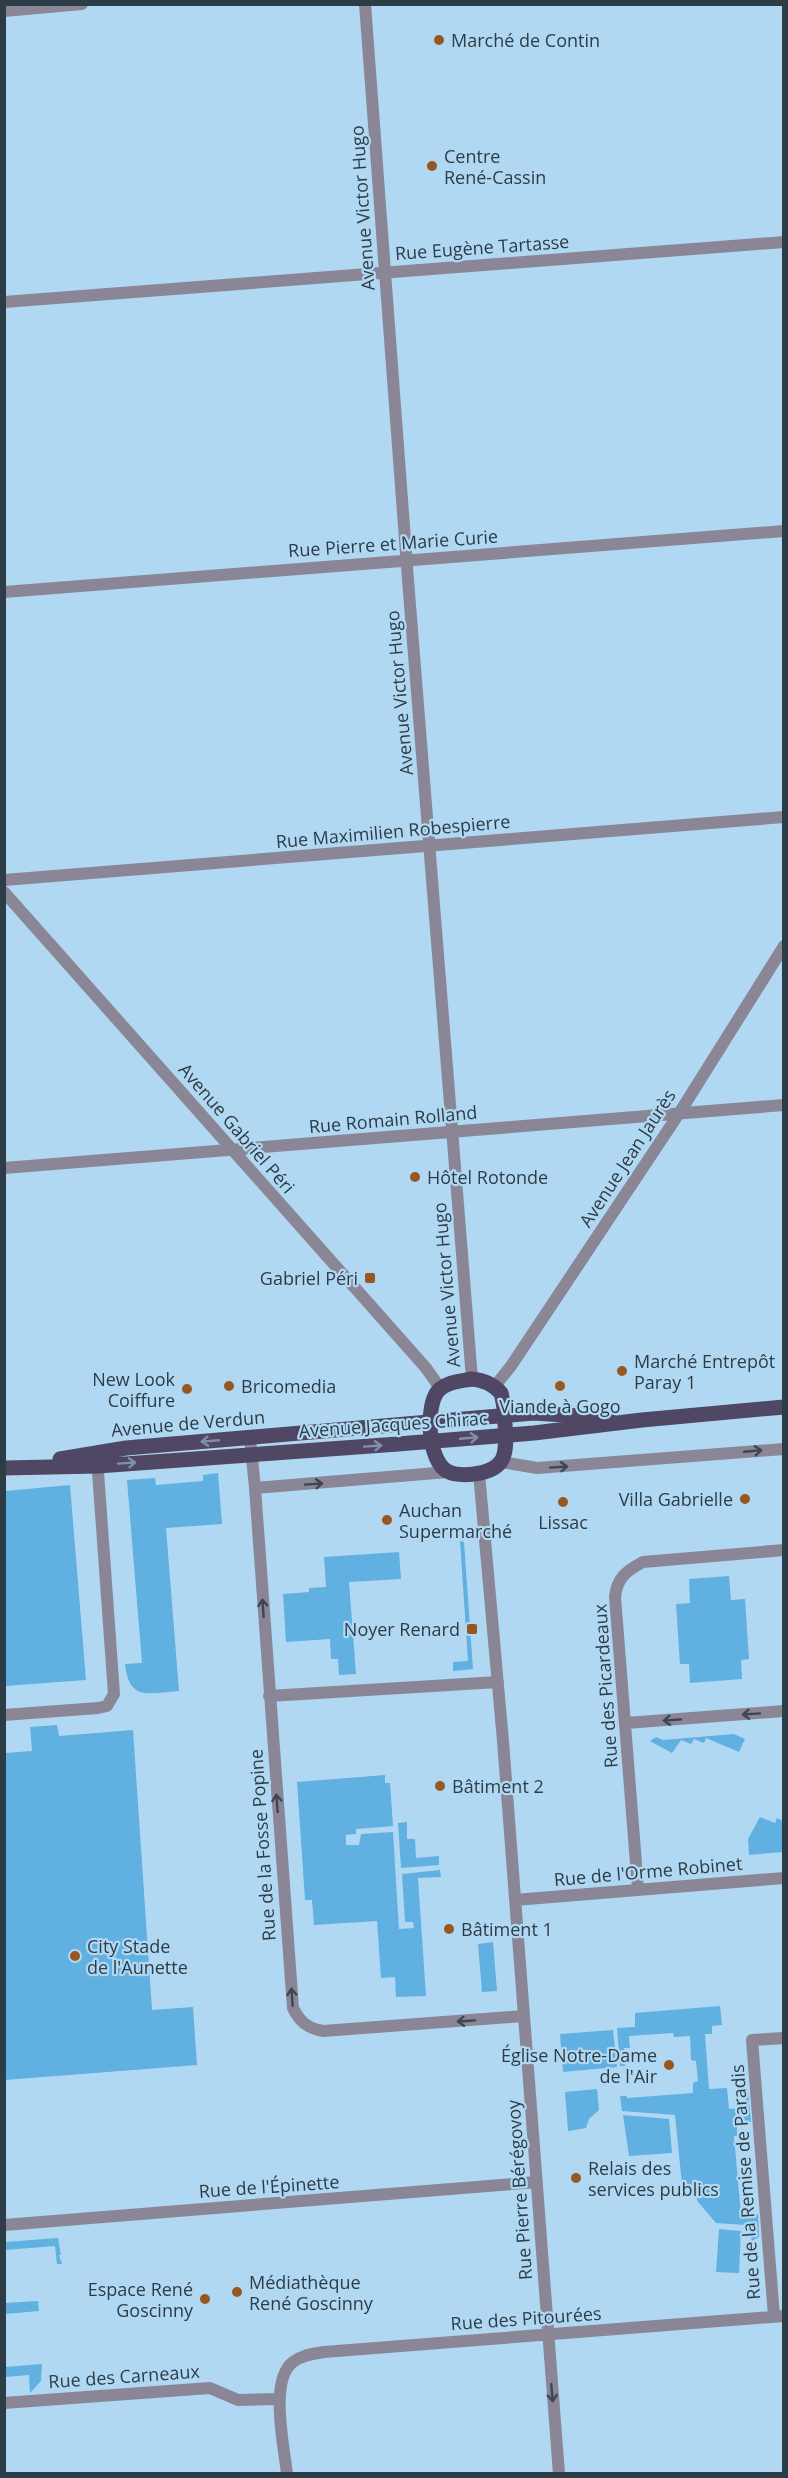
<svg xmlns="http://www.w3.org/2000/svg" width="788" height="2478" viewBox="0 0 788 2478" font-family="'Open Sans',sans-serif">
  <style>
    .green { fill: #60b0e1 }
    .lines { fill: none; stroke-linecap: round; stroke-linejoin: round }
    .street { stroke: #8a8696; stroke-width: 12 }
    .primary { stroke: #4f4763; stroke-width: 15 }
    .oneway { stroke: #8090aa }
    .oneway2 { stroke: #3b4853 }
    .poi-dot { fill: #975720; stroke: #b1d8f2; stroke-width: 2 }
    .labels { text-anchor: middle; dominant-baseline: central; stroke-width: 4.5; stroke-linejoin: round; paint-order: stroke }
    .poi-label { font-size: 18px; fill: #2d3d47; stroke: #b1d8f2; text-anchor: start }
    .street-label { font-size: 18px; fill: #2d3d47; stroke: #b1d8f2 }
  </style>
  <rect width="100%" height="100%" fill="#b1d8f2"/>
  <path class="green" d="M 218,1473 L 222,1524 L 166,1528 L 179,1691 C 149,1693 129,1702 125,1664 L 142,1663 L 127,1480 L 155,1478 L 156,1485 L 203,1481 L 203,1475 Z
    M 70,1485 L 86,1680 L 5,1686 L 5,1491 Z
    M 460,1541 L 464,1542 L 473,1669 L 453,1671 L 453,1662 L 468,1661 Z
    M 399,1552 L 401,1579 L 349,1582 L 356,1674 L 339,1675 L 338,1659 L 331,1659 L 330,1639 L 286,1642 L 283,1594 L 309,1592 L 309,1588 L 326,1587 L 324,1557 Z
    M 729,1576 L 731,1600 L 745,1599 L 749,1659 L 741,1660 L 742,1679 L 690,1683 L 689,1664 L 680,1664 L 676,1604 L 690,1603 L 689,1579 Z
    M 57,1725 L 59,1736 L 133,1730 L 152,2010 L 193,2007 L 197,2065 L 5,2080 L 5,1753 L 32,1751 L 30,1727 Z
    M 734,1734 L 745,1739 L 739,1752 L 706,1738 L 704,1743 L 694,1739 L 691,1744 L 681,1740 L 672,1753 L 650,1741 L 656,1737 L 663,1740 Z
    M 385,1775 L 385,1783 L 390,1783 L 393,1826 L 356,1829 L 356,1834 L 346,1835 L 346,1845 L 359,1845 L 361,1834 L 393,1832 L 399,1929 L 414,1928 L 413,1922 L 405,1922 L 402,1874 L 440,1870 L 441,1877 L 418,1878 L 426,1996 L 396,1997 L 395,1977 L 381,1978 L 377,1921 L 314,1925 L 312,1900 L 305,1900 L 297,1782 Z
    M 760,1817 L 775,1823 L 777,1818 L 783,1821 L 783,1852 L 749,1855 L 748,1839 Z
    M 407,1822 L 407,1839 L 415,1839 L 416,1858 L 439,1856 L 439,1865 L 401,1868 L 398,1823 Z
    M 493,1942 L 497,1991 L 482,1992 L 478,1944 Z
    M 720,2006 L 722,2025 L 712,2026 L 712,2034 L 705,2034 L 709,2089 L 727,2088 L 729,2109 L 746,2108 L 745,2091 L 748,2090 L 751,2122 L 737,2123 L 737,2136 L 734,2136 L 741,2215 L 758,2214 L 759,2237 L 752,2241 L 746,2225 L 716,2223 L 698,2202 L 691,2184 L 682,2184 L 675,2115 L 622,2111 L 620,2096 L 627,2096 L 627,2098 L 693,2093 L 693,2083 L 698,2081 L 696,2061 L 691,2060 L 690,2036 L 674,2037 L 673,2033 L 629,2036 L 630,2048 L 624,2048 L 625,2066 L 620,2066 L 617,2028 L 635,2027 L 635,2013 Z
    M 613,2030 L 617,2067 L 563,2072 L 560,2034 Z
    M 597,2089 L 599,2110 L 589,2119 L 586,2128 L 568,2131 L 565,2092 Z
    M 623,2115 L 669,2119 L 672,2153 L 629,2156 Z
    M 719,2229 L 741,2231 L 739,2273 L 716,2272 Z
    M 58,2238 L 61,2255 L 59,2255 L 62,2264 L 57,2264 L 55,2246 L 5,2250 L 5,2242 Z
    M 38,2301 L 39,2311 L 5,2314 L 5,2303 Z
    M 42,2364 L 41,2381 L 30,2393 L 29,2375 L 5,2377 L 5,2367 Z"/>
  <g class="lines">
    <path class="street" d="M 365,4 L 408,580 L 472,1379
      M 4,11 L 82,4
      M 4,302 L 784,242
      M 4,592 L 784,531
      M 4,880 L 784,817
      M 4,892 L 426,1368 L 440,1388
      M 4,1168 L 784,1105
      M 495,1386 L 511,1366 L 680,1112 L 784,946
      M 250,1438 L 255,1488 L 293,2008 C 300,2022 307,2028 323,2031 L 524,2016
      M 501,1462 L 537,1468 L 784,1449
      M 479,1473 L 503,1741 L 559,2474
      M 255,1488 L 448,1472
      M 269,1696 L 498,1682
      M 4,1715 L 98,1708 L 107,1706 L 114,1694 L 97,1458
      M 626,1723 L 784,1711
      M 638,1889 L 615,1597 C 617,1578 626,1571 643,1562 L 784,1550
      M 515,1900 L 784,1878
      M 4,2225 L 537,2182
      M 774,2316 L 752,2040 L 784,2038
      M 4,2403 L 210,2388 L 238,2400 L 280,2399
      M 287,2474 C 284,2446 269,2380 293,2362 C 302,2355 313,2354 324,2352 L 784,2316"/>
    <path class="primary" d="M 472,1379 C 484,1380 493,1384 501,1393 C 504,1404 505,1414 505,1425 C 507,1453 507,1470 474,1474 C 466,1475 454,1475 447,1471 C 428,1461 425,1406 438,1391 C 446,1382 461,1381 472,1379 Z
      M 60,1459 L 126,1448 L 534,1413 L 609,1418
      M 4,1468 L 98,1466 L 398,1444 L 534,1433 L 642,1420 L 784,1407"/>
  </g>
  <defs><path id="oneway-shaft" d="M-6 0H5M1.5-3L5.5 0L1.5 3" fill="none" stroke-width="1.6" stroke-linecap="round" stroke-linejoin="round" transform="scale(1.5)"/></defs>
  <g class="oneway">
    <use href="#oneway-shaft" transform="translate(469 1438) rotate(-5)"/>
    <use href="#oneway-shaft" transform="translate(210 1441) rotate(175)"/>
    <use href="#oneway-shaft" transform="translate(373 1446) rotate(-4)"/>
    <use href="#oneway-shaft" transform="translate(127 1463) rotate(-4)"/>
  </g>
  <g class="oneway2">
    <use href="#oneway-shaft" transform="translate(753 1451) rotate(-5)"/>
    <use href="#oneway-shaft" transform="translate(559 1467) rotate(-4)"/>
    <use href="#oneway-shaft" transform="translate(314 1484) rotate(-4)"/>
    <use href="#oneway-shaft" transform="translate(263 1608) rotate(-94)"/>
    <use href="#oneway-shaft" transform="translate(751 1714) rotate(176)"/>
    <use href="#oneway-shaft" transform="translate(672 1720) rotate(176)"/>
    <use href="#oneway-shaft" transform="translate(277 1803) rotate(-94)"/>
    <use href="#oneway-shaft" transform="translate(292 1997) rotate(-94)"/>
    <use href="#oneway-shaft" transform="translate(466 2021) rotate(176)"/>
    <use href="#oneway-shaft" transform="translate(552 2393) rotate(85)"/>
  </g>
  <g class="poi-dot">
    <circle cx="439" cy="40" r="6"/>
    <circle cx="432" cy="166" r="6"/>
    <circle cx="415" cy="1177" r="6"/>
    <rect x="364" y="1272" width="12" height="12" rx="3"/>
    <circle cx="622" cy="1371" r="6"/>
    <circle cx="229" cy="1386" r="6"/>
    <circle cx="560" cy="1386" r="6"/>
    <circle cx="187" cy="1389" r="6"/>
    <circle cx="745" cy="1499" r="6"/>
    <circle cx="563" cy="1502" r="6"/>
    <circle cx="387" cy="1520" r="6"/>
    <rect x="466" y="1623" width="12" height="12" rx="3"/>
    <circle cx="440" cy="1786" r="6"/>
    <circle cx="449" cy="1929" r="6"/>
    <circle cx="75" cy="1956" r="6"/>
    <circle cx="669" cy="2065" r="6"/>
    <circle cx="576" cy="2178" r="6"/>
    <circle cx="237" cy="2292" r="6"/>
    <circle cx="205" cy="2299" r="6"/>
  </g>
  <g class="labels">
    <g class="poi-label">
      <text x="451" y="40">Marché de Contin</text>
      <text x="444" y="156">Centre<tspan x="444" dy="21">René-Cassin</tspan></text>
      <text x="427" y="1177">Hôtel Rotonde</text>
      <text x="358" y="1278" text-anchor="end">Gabriel Péri</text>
      <text x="634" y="1361">Marché Entrepôt<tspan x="634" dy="21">Paray 1</tspan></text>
      <text x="175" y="1379" text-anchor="end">New Look<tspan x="175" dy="21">Coiffure</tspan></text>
      <text x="241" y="1386">Bricomedia</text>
      <text x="560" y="1406" text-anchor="middle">Viande à Gogo</text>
      <text x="733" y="1499" text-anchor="end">Villa Gabrielle</text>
      <text x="399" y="1510">Auchan<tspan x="399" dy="21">Supermarché</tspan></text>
      <text x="563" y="1522" text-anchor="middle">Lissac</text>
      <text x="460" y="1629" text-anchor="end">Noyer Renard</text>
      <text x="452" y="1786">Bâtiment 2</text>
      <text x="461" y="1929">Bâtiment 1</text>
      <text x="87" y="1946">City Stade<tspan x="87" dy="21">de l'Aunette</tspan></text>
      <text x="657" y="2055" text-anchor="end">Église Notre-Dame<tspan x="657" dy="21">de l'Air</tspan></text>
      <text x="588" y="2168">Relais des<tspan x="588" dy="21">services publics</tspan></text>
      <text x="249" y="2282">Médiathèque<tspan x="249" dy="21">René Goscinny</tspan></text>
      <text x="193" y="2289" text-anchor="end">Espace René<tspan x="193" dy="21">Goscinny</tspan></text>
    </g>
    <g class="street-label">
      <text transform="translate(362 208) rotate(-94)">Avenue Victor Hugo</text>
      <text transform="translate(482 247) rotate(-4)">Rue Eugène Tartasse</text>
      <text transform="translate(393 543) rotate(-4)">Rue Pierre et Marie Curie</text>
      <text transform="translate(399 693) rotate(-95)">Avenue Victor Hugo</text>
      <text transform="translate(393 831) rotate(-5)">Rue Maximilien Robespierre</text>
      <text transform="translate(393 1119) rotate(-5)">Rue Romain Rolland</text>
      <text transform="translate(237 1128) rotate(49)">Avenue Gabriel Péri</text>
      <text transform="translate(627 1158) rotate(-57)">Avenue Jean Jaurès</text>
      <text transform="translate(446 1285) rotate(-95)">Avenue Victor Hugo</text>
      <text transform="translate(188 1423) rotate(-5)">Avenue de Verdun</text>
      <text transform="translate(393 1424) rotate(-4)">Avenue Jacques Chirac</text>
      <text transform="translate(605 1686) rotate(-94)">Rue des Picardeaux</text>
      <text transform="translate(262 1845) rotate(-94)">Rue de la Fosse Popine</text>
      <text transform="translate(648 1871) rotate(-5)">Rue de l'Orme Robinet</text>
      <text transform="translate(745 2182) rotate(-94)">Rue de la Remise de Paradis</text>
      <text transform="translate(269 2186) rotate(-4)">Rue de l'Épinette</text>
      <text transform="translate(519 2190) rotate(-94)">Rue Pierre Bérégovoy</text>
      <text transform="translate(526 2318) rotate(-4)">Rue des Pitourées</text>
      <text transform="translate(124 2376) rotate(-4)">Rue des Carneaux</text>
    </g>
  </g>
  <rect width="788" height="2478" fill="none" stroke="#2d3d47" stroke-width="12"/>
</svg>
